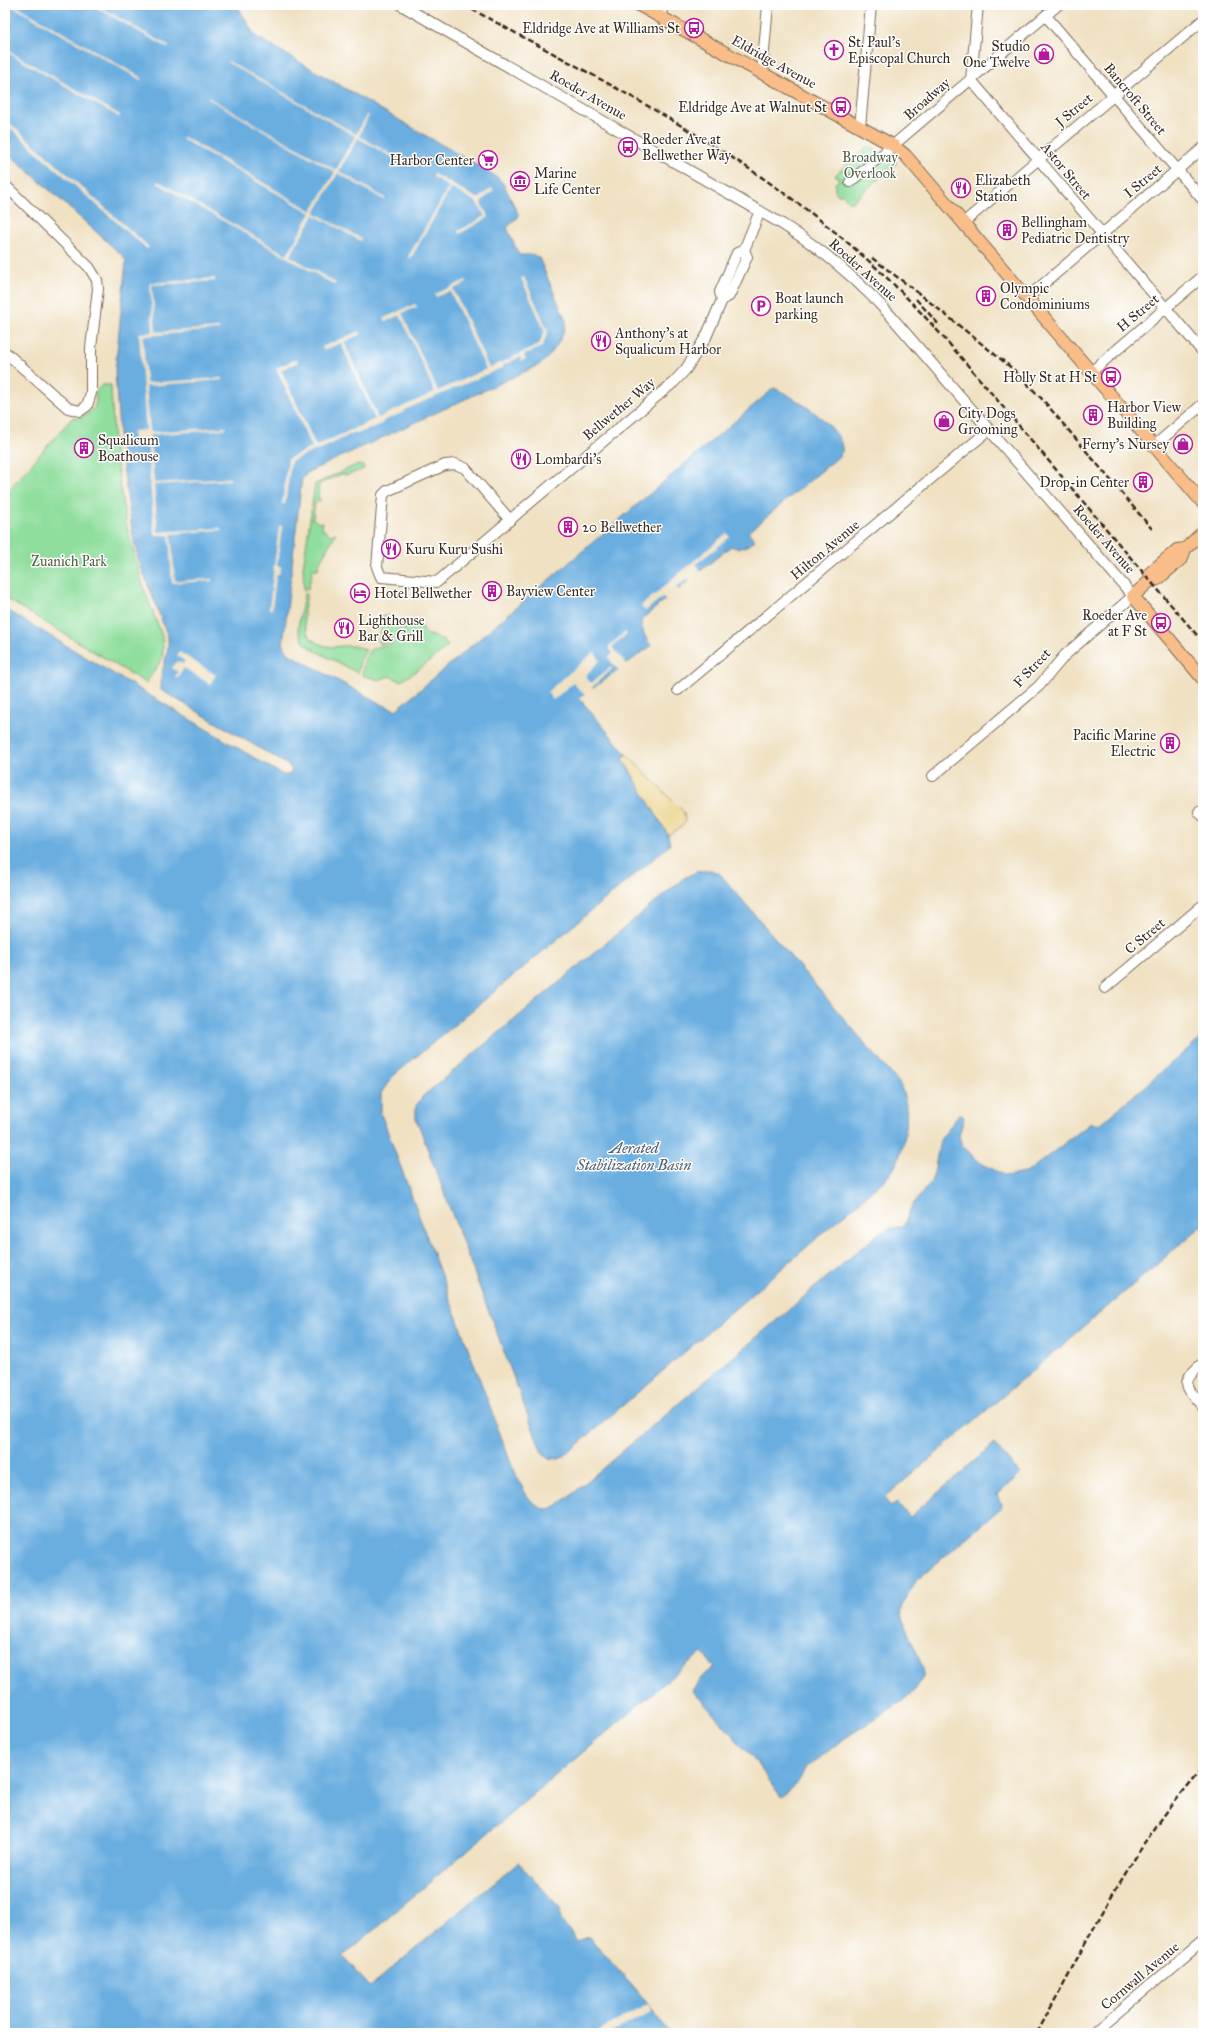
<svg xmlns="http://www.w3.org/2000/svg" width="1208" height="2038" viewBox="0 0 1208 2038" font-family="'IM FELL Great Primer',serif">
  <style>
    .green { fill: #8fde9d; stroke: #65845e }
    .sand { fill: #eeda9e; stroke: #94825e }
    .water { fill: #6aaee0; stroke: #526c7f }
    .pier { fill: #f0e1c3 }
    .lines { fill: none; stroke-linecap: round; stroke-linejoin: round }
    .minor-casing { stroke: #7a6a58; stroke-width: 12 }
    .major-casing { stroke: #7a6a58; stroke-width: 14 }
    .minor { stroke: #fff; stroke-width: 10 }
    .major { stroke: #f8bd88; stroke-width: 12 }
    .rail { stroke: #3b2a1e; stroke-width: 2.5; stroke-dasharray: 6 3; stroke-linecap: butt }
    .labels { text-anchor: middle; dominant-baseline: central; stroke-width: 3; stroke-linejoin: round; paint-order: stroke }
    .poi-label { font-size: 14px; fill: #3b2a1e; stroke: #fff; text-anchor: start }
    .street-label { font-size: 14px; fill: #3b2a1e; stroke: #fff }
    .park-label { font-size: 14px; fill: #546044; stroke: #fff }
    .water-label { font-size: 15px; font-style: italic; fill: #4e5f6c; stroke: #fff }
  </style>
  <rect width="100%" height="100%" fill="#fff"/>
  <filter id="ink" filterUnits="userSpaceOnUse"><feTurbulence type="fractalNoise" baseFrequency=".025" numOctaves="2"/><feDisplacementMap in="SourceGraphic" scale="8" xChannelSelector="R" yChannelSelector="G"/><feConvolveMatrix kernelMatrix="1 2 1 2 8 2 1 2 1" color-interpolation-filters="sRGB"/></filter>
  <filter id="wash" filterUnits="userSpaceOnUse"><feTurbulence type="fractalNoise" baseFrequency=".012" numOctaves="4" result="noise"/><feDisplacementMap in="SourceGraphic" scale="16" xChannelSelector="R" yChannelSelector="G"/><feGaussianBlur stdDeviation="0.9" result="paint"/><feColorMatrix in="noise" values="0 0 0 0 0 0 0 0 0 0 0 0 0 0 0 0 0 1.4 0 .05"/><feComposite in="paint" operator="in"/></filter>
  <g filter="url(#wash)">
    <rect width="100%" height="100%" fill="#f0e1c3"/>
    <path class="green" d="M 868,146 L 897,163 L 852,202 L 848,201 L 843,195 L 838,195 L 835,191 L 835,184 L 839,179 L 835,175 Z
      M 102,385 L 111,385 L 114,447 L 126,524 L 144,589 L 162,636 L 163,651 L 162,659 L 146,683 L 5,598 L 5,494 L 72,418 C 87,418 100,409 95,392 Z
      M 356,465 L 363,466 L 364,469 L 347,475 L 342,474 L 319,484 L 318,497 L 321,500 L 315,502 L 313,519 L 319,523 L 323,522 L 322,529 L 331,535 L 336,533 L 319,563 L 318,569 L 313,569 L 308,589 L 304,590 L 303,568 L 315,484 Z
      M 304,594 L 307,594 C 304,611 300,627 313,640 C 318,643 325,647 331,647 C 343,646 355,644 366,650 L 360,661 L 358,673 L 312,649 L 304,642 L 298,629 Z
      M 380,616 L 390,616 L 388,622 L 400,623 L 401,620 L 403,621 C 402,634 392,642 380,644 L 378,643 L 381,631 Z
      M 405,625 L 422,626 L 426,634 L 444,640 L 448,646 L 418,670 L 401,681 L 389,676 L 379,680 L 362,675 L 364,661 L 369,651 C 381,641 401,651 405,625 Z"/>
    <path class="sand" d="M 626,754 L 684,812 L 685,822 L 681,827 L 668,835 L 623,759 Z"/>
    <path class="water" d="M 5,5 L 237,5 L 255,36 L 497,177 L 503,183 L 519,216 L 507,228 L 519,255 L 534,255 L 539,258 L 566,321 C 566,333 550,359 539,365 L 308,472 L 302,479 L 301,485 L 283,645 L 289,654 L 381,704 L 396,710 L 774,388 C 792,396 846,428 842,452 L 837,458 L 748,532 L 755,540 C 748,546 740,551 731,546 L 643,618 C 640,629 645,637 651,646 L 579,698 L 626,754 L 623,759 L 668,835 L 670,845 L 392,1077 L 381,1093 L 381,1114 L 515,1474 C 523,1487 530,1509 548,1509 C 555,1508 564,1500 570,1496 L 879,1233 L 892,1228 L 904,1226 L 911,1207 L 931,1182 L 934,1173 L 940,1140 L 960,1113 L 964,1117 L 959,1136 L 962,1145 L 979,1162 L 1006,1176 L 1026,1173 L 1091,1123 L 1099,1125 L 1203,1036 L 1203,1225 L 884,1498 L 891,1507 L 897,1503 L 910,1517 L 994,1444 L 1020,1474 L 997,1495 L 1002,1507 L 916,1581 L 908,1594 L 901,1610 L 905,1626 L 923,1667 L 923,1677 L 915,1690 L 901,1702 L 842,1740 L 807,1768 L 796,1785 L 781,1797 L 757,1763 L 693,1691 L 701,1678 L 715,1667 L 702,1653 L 682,1668 L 343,1956 L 370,1987 L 518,1862 L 560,1908 L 561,1920 L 577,1941 L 589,1937 L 648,2004 L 670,2033 L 5,2033 L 5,609 L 283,775 L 289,775 L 292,770 L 288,765 L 161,690 C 159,671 170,655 168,637 L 139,561 L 133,537 L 120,445 L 115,372 L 126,261 L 123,256 L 5,150 Z
      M 711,870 L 720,874 L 899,1083 C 912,1106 907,1147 893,1170 C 890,1175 885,1179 881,1183 L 563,1457 L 559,1459 L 547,1458 L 542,1453 L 416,1118 L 416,1106 L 423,1096 L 684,878 L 696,872 Z"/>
    <path class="pier" d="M 10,5 L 15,5 L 142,78 L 141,80 Z
      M 92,5 L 96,5 L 114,15 L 169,46 L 168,48 Z
      M 5,49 L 68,85 L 120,115 L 119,117 L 15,57 L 5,51 Z
      M 228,61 L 356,134 L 368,114 L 369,115 L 359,136 L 405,162 L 404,164 L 358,138 L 339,171 L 385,198 L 384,200 L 338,173 L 315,213 L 362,239 L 361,241 L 314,215 L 290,256 L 336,283 L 335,285 L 157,183 L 158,181 L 287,255 L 311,213 L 182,139 L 184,137 L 312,211 L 335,172 L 207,98 L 208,97 L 336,170 L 355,136 L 227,62 Z
      M 5,119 L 48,157 L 149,247 L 147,249 L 47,161 L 5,123 Z
      M 434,174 L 476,198 L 480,198 L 491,188 L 494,190 L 482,201 L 481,204 L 489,217 L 459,234 L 458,231 L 485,216 L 476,202 L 451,188 L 411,258 L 408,257 L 449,187 L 433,177 Z
      M 524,277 L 548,331 L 542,347 L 524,355 L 526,359 L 521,361 L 520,357 L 503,365 L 504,367 L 404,410 L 404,412 L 383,421 L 382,424 L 356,434 L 355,432 L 317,451 L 316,450 L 291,461 L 285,504 L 282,504 L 288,459 L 312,447 L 276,368 L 297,359 L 298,362 L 281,370 L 316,446 L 375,419 L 341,343 L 324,350 L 322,347 L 360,331 L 361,334 L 344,342 L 378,418 L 435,392 L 400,315 L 386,321 L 384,318 L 415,304 L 417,307 L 402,313 L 438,391 L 486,369 L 450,291 L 436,297 L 435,294 L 466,280 L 467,283 L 453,289 L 489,368 L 539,345 L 545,331 L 521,278 Z
      M 215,278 L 215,281 L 152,285 L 156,332 L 219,328 L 219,330 L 143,336 L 146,383 L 222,378 L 222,380 L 146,386 L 150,432 L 226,427 L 226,429 L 150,435 L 154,483 L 230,478 L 230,480 L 154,485 L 158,532 L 221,528 L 221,530 L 171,534 L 175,581 L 212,579 L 212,581 L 172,583 L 169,535 L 156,535 L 154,534 L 147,439 L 134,440 L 133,431 L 146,430 L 139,333 L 153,332 L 150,283 Z
      M 279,526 L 282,526 L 277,566 L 281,567 L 280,572 L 276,576 L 272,609 L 269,609 Z
      M 727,533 L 730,537 L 696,564 L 701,572 L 691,581 L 689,578 L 676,587 L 679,591 L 666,601 L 663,597 L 645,611 L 641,606 Z
      M 625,632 L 627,634 L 612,647 L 628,666 L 620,672 L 608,658 L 613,653 L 608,647 Z
      M 179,652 L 216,675 L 210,684 L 184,668 L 177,678 L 175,676 L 178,672 L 172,668 L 177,661 L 183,664 L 185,661 L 177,656 Z
      M 594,652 L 600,660 L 586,675 L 586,678 L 591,683 L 611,667 L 612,669 L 592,687 L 594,690 L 586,696 L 573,683 L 553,700 L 547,692 Z
      M 648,2004 L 652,2011 L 611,2033 L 595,2033 Z"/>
  </g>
  <g filter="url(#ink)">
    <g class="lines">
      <g class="minor-casing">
        <path id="minor" d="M 401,5 L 782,224 C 822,249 858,280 890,315 L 1133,596 L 1065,655 L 1039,686 L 933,776
          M 978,5 L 971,80 L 1203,352
          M 1046,16 L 1203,200
          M 661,17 L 662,5
          M 762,73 L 768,5
          M 860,127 L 871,5
          M 850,182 L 1058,5
          M 5,185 L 89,267 L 97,280 L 98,289 L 91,348 L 91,393 L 87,406 L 80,411 L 68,408 L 5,352
          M 963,223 L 1203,20
          M 1027,298 L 1203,148
          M 722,300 L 729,296 L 747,257 L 744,250 L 760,211
          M 1091,372 L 1203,276
          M 1154,446 L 1203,404
          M 510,520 L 465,468 L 455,464 L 445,465 L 387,491 L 383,495 L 377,567 L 381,577 L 437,582 L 510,520 L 519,512 L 674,382 L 686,369 L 706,337 L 722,300 L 720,292 L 737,253 L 744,250
          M 678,690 L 989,430
          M 1199,812 L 1203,816
          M 1105,988 L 1203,905
          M 1203,1363 C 1179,1383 1185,1386 1203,1407
          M 1094,2033 L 1203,1941"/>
      </g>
      <g class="major-casing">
        <path id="major" d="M 639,5 L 894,146 L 906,156 L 1203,503
          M 1203,532 L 1185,549 L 1182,558 L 1158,579 L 1151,580 L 1133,596 L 1203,679
          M 1151,580 L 1150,573 L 1177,550 L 1185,549"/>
      </g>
      <use href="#minor" class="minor"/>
      <use href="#major" class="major"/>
      <path class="rail" d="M 464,5 C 601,80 744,151 862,255 C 917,303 963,360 1010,415 C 1074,491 1138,567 1203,642
        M 872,258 L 921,295 L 1013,369 L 1043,400 L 1152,529
        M 916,299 L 940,326
        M 1037,2033 C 1087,1942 1133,1845 1203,1767
        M 1198,2033 L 1203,2028"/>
    </g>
  </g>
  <defs>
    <g id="bus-ring" transform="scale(1)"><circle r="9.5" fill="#fff" stroke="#b5179e" stroke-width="1.5"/><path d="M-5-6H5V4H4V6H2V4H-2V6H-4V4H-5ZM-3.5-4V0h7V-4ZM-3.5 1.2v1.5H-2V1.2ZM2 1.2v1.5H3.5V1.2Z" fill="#b5179e"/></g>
    <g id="church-ring" transform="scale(1)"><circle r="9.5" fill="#fff" stroke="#b5179e" stroke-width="1.5"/><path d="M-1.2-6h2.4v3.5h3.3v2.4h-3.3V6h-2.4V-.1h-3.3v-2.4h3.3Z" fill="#b5179e"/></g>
    <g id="shop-ring" transform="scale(1)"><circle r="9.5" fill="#fff" stroke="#b5179e" stroke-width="1.5"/><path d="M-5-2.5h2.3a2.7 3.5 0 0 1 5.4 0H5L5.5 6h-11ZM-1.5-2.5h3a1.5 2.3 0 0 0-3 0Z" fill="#b5179e"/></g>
    <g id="supermarket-ring" transform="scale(1)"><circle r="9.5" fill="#fff" stroke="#b5179e" stroke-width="1.5"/><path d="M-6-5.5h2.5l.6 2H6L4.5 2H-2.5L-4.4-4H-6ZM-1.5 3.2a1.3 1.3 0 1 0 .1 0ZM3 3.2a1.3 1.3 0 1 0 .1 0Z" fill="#b5179e"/></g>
    <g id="museum-ring" transform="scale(1)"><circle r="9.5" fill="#fff" stroke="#b5179e" stroke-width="1.5"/><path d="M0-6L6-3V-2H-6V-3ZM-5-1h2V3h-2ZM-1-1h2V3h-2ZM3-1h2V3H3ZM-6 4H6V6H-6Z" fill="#b5179e"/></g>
    <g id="restaurant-ring" transform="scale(1)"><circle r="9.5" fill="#fff" stroke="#b5179e" stroke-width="1.5"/><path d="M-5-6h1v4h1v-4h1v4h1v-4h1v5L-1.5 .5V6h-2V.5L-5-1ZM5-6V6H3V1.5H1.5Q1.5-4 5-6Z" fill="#b5179e"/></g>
    <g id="building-ring" transform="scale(1)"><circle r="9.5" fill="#fff" stroke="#b5179e" stroke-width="1.5"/><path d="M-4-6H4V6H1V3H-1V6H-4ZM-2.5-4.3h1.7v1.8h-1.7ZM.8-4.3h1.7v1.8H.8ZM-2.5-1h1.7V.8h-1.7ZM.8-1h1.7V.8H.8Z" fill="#b5179e"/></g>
    <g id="parking-ring" transform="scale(1)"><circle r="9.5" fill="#fff" stroke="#b5179e" stroke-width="1.5"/><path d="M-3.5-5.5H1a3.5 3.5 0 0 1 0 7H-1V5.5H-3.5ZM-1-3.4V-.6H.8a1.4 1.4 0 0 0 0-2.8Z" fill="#b5179e"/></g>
    <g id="hotel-ring" transform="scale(1)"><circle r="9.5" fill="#fff" stroke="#b5179e" stroke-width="1.5"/><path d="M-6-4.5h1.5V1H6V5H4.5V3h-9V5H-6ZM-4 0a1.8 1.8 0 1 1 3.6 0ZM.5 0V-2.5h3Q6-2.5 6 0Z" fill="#b5179e"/></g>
  </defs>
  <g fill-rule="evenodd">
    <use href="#bus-ring" x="694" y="28"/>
    <use href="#church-ring" x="834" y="50"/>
    <use href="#shop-ring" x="1044" y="54"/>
    <use href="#bus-ring" x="841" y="107"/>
    <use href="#bus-ring" x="628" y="147"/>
    <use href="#supermarket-ring" x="488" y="160"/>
    <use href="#museum-ring" x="520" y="181"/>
    <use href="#restaurant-ring" x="961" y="188"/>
    <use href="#building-ring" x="1007" y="230"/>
    <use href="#building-ring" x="986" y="296"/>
    <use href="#parking-ring" x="761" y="306"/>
    <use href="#restaurant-ring" x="601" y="341"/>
    <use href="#bus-ring" x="1111" y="377"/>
    <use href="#building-ring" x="1093" y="415"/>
    <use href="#shop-ring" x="944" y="421"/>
    <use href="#shop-ring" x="1183" y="444"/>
    <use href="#building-ring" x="84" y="448"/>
    <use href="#restaurant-ring" x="521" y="459"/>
    <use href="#building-ring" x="1143" y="482"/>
    <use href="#building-ring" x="568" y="527"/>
    <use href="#restaurant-ring" x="391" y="549"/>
    <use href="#building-ring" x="492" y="591"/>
    <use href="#hotel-ring" x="360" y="593"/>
    <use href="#bus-ring" x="1161" y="623"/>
    <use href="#restaurant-ring" x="344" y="628"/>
    <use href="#building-ring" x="1170" y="743"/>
  </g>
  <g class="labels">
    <g class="poi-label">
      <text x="680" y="28" text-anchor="end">Eldridge Ave at Williams St</text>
      <text x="848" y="42">St. Paul's<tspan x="848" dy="16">Episcopal Church</tspan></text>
      <text x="1030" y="46" text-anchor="end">Studio<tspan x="1030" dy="16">One Twelve</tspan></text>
      <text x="827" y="107" text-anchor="end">Eldridge Ave at Walnut St</text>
      <text x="642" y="139">Roeder Ave at<tspan x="642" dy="16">Bellwether Way</tspan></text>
      <text x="474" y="160" text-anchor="end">Harbor Center</text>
      <text x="534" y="173">Marine<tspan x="534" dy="16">Life Center</tspan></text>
      <text x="975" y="180">Elizabeth<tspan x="975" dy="16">Station</tspan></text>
      <text x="1021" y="222">Bellingham<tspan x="1021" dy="16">Pediatric Dentistry</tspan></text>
      <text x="1000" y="288">Olympic<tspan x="1000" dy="16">Condominiums</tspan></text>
      <text x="775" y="298">Boat launch<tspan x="775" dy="16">parking</tspan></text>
      <text x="615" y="333">Anthony's at<tspan x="615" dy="16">Squalicum Harbor</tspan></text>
      <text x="1097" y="377" text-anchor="end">Holly St at H St</text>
      <text x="1107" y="407">Harbor View<tspan x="1107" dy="16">Building</tspan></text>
      <text x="958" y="413">City Dogs<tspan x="958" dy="16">Grooming</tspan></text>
      <text x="98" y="440">Squalicum<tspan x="98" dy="16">Boathouse</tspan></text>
      <text x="1169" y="444" text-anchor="end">Ferny's Nursey</text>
      <text x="535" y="459">Lombardi's</text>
      <text x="1129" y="482" text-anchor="end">Drop-in Center</text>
      <text x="582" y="527">20 Bellwether</text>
      <text x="405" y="549">Kuru Kuru Sushi</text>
      <text x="506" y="591">Bayview Center</text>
      <text x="374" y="593">Hotel Bellwether</text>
      <text x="1147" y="615" text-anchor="end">Roeder Ave<tspan x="1147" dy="16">at F St</tspan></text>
      <text x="358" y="620">Lighthouse<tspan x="358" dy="16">Bar &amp; Grill</tspan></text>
      <text x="1156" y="735" text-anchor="end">Pacific Marine<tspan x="1156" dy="16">Electric</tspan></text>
    </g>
    <g class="street-label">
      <text transform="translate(774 62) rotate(29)">Eldridge Avenue</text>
      <text transform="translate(588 95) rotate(30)">Roeder Avenue</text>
      <text transform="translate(927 99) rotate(-41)">Broadway</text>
      <text transform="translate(1135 99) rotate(50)">Bancroft Street</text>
      <text transform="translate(1074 110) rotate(-40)">J Street</text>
      <text transform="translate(1066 171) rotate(50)">Astor Street</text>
      <text transform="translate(1143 181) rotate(-40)">I Street</text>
      <text transform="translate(863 270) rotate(42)">Roeder Avenue</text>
      <text transform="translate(1138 313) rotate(-40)">H Street</text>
      <text transform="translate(619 409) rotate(-40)">Bellwether Way</text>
      <text transform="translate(1104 539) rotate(49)">Roeder Avenue</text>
      <text transform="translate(825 550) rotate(-40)">Hilton Avenue</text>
      <text transform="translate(1032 668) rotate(-47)">F Street</text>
      <text transform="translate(1145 936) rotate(-40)">C Street</text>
      <text transform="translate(1140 1976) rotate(-40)">Cornwall Avenue</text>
    </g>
    <g class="park-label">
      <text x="870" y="157">Broadway<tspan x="870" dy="16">Overlook</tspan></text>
      <text x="69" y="561">Zuanich Park</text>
    </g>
    <g class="water-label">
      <text x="634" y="1148">Aerated<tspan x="634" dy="17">Stabilization Basin</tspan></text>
    </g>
  </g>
  <rect width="1208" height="2038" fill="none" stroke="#fff" stroke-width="20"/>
</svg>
